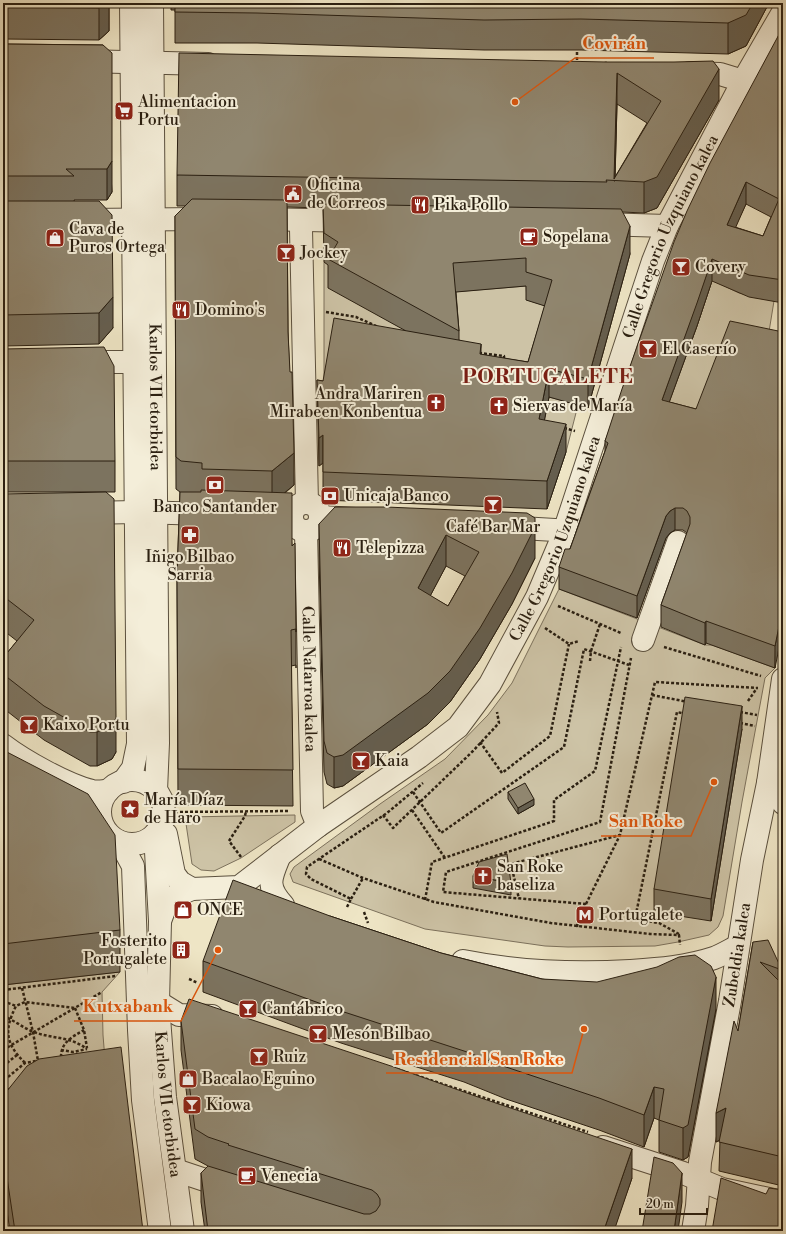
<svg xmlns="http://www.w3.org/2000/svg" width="786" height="1234" viewBox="0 0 786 1234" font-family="'Libre Bodoni',serif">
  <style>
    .green { fill: #cdc3a6; stroke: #7c715c }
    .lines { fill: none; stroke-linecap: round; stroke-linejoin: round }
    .minor-casing { stroke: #5b503e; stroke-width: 24 }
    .path { stroke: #2a1f11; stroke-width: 2.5; stroke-dasharray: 3 2; stroke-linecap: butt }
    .minor { stroke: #f4eed9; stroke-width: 22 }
    .wall { fill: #7c735f; stroke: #2a1f11; fill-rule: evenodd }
    .shaded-wall { fill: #655e4e; stroke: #2a1f11 }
    .building { fill: #90866f; stroke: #2a1f11; fill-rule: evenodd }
    .labels { text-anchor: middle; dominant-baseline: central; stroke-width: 4; stroke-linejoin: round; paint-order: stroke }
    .poi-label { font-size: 16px; fill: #2a1f11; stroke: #f4eed9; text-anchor: start }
    .street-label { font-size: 16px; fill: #2a1f11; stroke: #f4eed9 }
    .district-label { font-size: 20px; font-weight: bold; letter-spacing: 1px; fill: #7a1f14; stroke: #f4eed9 }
    .leader { fill: none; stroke: #de560c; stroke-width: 1.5 }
    .callout-dot { fill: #de560c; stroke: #f4eed9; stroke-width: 1.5 }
    .callout-label { font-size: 17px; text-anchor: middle; font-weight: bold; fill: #de560c; stroke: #f4eed9; stroke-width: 4; stroke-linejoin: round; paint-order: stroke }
  </style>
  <rect width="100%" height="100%" fill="#eee5c5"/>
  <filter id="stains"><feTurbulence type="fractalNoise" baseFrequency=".005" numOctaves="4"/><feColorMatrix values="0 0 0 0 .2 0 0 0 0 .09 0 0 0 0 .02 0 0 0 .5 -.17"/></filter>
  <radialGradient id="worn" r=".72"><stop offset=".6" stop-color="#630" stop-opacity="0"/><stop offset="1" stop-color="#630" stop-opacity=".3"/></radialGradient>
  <path class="green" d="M 324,262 L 457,343 L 453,292 L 526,286 L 527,300 L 552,308 L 528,391 L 324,409 Z
    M 712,280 L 739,293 L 774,301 L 766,350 L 702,413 L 662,422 L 697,326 Z
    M 549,397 L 578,405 L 566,452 L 539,448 Z
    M 559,589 L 705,645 L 712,645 L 775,668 L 765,678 L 742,802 L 723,916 L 718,927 L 709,935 L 678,942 L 655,946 L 568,947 L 545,946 L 425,929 L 293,882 L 290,874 L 294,867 L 380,804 L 445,759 L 488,715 L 512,683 Z
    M 295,815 L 295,822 L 241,858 L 214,871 L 201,870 L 192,864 L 185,817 Z
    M 120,972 L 102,992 L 103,1035 L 106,1072 L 3,1113 L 3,985 Z"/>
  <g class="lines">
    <g class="minor-casing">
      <g id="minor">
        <path id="s1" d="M 152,3 L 158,743 L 156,791"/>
        <path d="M 82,61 L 208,64"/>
        <path d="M 690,73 L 720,74 L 743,81"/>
        <path d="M 258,219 L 354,221"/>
        <path d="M 82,220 L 204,219"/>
        <path d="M 600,224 L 667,226"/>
        <path d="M 301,229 L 307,503"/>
        <path d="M 83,362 L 135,362 L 148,366"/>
        <circle cx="306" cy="517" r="14"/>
        <path d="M 84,513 L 136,512 L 208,514"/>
        <path d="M 320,517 L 355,519"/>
        <path d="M 505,527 L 555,530"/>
        <path id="s2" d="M 306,531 L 312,811 L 318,826"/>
        <path d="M 643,640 L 678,542"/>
        <path d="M 3,745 C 24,761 67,785 92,791 C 97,792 103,791 108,791"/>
        <circle cx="132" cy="812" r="32"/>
        <path d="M 123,782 L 133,768 L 138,744 L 131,3"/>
        <path d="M 768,783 L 783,803"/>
        <path id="s3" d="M 155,834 L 160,921 L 158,1002 L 160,1031 L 165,1097 L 183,1231"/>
        <path d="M 166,834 L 174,874 L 180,882 L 192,889"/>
        <path d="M 120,842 L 133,866 L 139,1030 L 143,1100 L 160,1231"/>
        <path d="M 280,855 C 271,877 265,886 283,905"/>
        <path id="s4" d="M 160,921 L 166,905 L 175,896 L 192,889 L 239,887 L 318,826 L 419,757 L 458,727 L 490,684 L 537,597 L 562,538 L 653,261 L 667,226 L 743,81 L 783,12"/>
        <path d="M 463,961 C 518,972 575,974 630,971 C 658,969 687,967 714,958 C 722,955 730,950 738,946"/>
        <path d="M 138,984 L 158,1002 L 179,1015 L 212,1016"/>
        <path d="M 603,1147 L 683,1173 L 722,1189 L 783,1202"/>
        <path d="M 175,1170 L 229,1188"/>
        <path id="s5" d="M 693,1231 L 697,1206 L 700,1162 L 730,1001 L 752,860 L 768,783 L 783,679"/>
      </g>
    </g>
    <path class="path" d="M 577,60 L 577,46
      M 326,312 L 356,317 L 376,326
      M 479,353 L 504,356 L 504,360
      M 564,428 L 575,431
      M 558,606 L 621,633
      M 545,628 L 569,644 L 579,641
      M 664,647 L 761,676
      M 590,661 L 591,651 L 600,624
      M 652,695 L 688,702
      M 748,701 L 757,688
      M 740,712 L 757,715
      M 740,723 L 755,726
      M 480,742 L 502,773 L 550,736 L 569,644
      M 413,792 L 441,833 L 564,747 L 584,649 L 629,665
      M 412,810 L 445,858
      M 175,812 L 290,811
      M 383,815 L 393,828 L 473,751 L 499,723 L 497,712
      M 241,857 L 229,841 L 245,816 L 246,811
      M 319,859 L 363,878 L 434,902 L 551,923 L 650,934 L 679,935 L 680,945
      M 511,864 L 519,899
      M 507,865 L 620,835
      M 351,899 L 363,878
      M 425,900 L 432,862 L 554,821 L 554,800 L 595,771 L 621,647
      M 586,904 L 620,835 L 655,682 L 758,688
      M 347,907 L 351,899 L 311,879 L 306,874 L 307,867 L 387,813 L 423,783
      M 364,912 L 368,923
      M 577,927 L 578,919 L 586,904 L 443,892 L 446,872 L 600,822 L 631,658
      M 679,934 L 659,923 L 635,919 L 677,712 L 686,714
      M 189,979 L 198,983
      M 22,988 L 33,1032 L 38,1061
      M 3,990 L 116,976
      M 3,1001 L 16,1006
      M 75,1008 L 84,1030 L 87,1048
      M 3,1016 C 14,1020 23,1028 34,1032 C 52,1039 70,1036 87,1049
      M 3,1050 L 102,992
      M 61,1050 L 73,1052 L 87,1049
      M 61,1057 C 61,1042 72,1037 84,1030
      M 25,1063 C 5,1043 4,1030 16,1006 L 25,1002 L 75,1008
      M 3,1066 L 17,1055
      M 397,1069 L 588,1132
      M 8,1077 L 25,1063 L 36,1061
      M 3,1090 L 11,1089"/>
    <use href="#minor" class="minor"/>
  </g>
  <path class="wall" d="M 3,3 L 109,3 L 109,31 L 99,40 L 3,39 Z
    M 171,3 L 768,3 L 768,5 L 746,46 L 728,54 L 581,50 L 484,50 L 257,43 L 175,43 L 175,10 L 171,10 Z
    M 783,27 L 783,303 L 749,297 L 712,281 L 697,326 L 669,402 L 696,409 L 783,332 L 775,668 L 706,643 L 705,645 L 661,627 L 661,605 L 687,533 L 683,530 L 675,530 L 670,533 L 666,538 L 637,618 L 559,589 L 559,567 L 570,549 L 605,451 L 605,441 ZM 746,204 L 771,217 L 763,236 L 735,227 Z
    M 3,44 L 103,45 L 112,192 L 107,200 L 74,200 L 113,328 L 99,344 L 3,346 Z
    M 606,62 L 719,100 L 657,208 L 644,213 L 622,212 L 630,254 L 588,408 L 549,397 L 544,420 L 566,452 L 547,509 L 323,500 L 323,463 L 319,466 L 317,380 L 323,381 L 406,331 L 328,288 L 328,265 L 324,262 L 323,208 L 287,207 L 288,332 L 294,485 L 285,493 L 292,545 L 296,632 L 296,668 L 296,665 L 291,666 L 293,806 L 178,805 L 177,576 L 180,492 L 176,489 L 175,216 L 185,206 L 177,206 L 177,175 ZM 617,104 L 647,123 L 615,177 ZM 526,286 L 526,300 L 545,306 L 528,362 L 481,355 L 459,340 L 459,331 L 456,292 Z
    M 3,349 L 115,461 L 115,492 L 3,492 Z
    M 3,494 L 116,752 L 112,759 L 97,766 L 90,766 L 44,740 L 3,708 L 3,658 L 17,641 L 3,630 Z
    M 386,507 L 535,558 L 512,604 L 480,659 L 450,702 L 428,724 L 343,786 L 334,788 L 327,784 L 324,772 L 319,555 L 319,524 ZM 446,566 L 465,576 L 448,606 L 430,596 Z
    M 742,729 L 711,921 L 654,912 L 654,889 Z
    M 3,750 L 120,930 L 120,972 L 3,985 Z
    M 508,792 L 534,805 L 518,814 L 508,799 Z
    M 473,876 L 511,883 L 511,895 L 473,888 Z
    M 330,916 L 441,953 L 542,979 L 716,1009 L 688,1157 L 683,1160 L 659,1152 L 659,1120 L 654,1118 L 644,1147 L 599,1130 L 506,1099 L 464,1082 L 341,1043 L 203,992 L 203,961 Z
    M 753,942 L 782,970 L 782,984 L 783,985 L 783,1186 L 719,1171 L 720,1140 L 716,1142 L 738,1031 Z
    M 181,1021 L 632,1178 L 614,1229 L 620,1231 L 205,1231 L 201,1202 L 201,1173 L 208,1166 L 195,1159 L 181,1050 Z
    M 3,1096 L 143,1231 L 10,1231 L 3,1184 Z"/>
  <path class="shaded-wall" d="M 104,3 L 109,3 L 109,31 L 99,40 L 99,8 Z
    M 753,3 L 768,3 L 768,5 L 746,46 L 728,54 L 728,23 Z
    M 719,69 L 719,100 L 657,208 L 644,213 L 644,182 Z
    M 617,73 L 617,104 L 615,181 L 614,181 Z
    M 112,161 L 112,192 L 107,200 L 107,169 Z
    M 746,182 L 746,204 L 727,247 L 727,225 Z
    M 630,226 L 630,254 L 588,408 L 588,379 Z
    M 712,259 L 712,281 L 697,326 L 662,422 L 662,400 Z
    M 113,297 L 113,328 L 99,344 L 99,313 Z
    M 481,344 L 481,372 L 480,354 Z
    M 549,369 L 549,397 L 539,448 L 539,419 Z
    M 566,424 L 566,452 L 547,509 L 547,481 Z
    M 323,435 L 323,463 L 319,466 L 319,438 Z
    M 294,453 L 294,485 L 272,503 L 272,471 Z
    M 675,508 L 675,530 L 670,533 L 666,538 L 637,618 L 637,596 L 666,516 L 670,511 Z
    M 535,527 L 535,558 L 512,604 L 480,659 L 450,702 L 428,724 L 343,786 L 334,788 L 334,757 Z
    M 446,535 L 446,566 L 418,619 L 418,588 Z
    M 783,606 L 783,628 L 775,668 L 775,646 Z
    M 706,621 L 706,643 L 705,645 L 705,623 Z
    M 742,706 L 742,729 L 711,921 L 711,899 Z
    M 116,718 L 116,752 L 112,759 L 97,766 L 97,732 Z
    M 534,799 L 534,805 L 518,814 L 518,808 Z
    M 716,977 L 716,1009 L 688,1157 L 683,1160 L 683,1128 Z
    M 654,1087 L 654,1118 L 644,1147 L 644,1115 Z
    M 726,1108 L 726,1137 L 716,1142 L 716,1113 Z
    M 632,1149 L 632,1178 L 614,1231 L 605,1227 Z
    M 682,1173 L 682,1202 L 678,1231 L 674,1231 Z"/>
  <path class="building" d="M 3,3 L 104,3 L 99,8 L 3,7 Z
    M 175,3 L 753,3 L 746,15 L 728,23 L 581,19 L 484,20 L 257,13 L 175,12 Z
    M 783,27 L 783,280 L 749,275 L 712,259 L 697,303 L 662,400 L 696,409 L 730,321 L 783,332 L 783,606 L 775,646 L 706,621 L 705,623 L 661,605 L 690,524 L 690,517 L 687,511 L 683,508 L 675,508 L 670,511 L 666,516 L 637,596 L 559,567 L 565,549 L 570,549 L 608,443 L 605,441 L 622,389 L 674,242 L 687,211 L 710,163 ZM 746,182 L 779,199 L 763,236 L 727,225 Z
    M 3,44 L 103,45 L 112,53 L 112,161 L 107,169 L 66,169 L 74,176 L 3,176 Z
    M 179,53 L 606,62 L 674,62 L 713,61 L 719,69 L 657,177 L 644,182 L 606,180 L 607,182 L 177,175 ZM 617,73 L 661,101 L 614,179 Z
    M 192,199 L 287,200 L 288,332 L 290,372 L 292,372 L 294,453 L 272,471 L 202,469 L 202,463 L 181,461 L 176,457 L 175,216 Z
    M 3,201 L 99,201 L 112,215 L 113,297 L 99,313 L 3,315 Z
    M 323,204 L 621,209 L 630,226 L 588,379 L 549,369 L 539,419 L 566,424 L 547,481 L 323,472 L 323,435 L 319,438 L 317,380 L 323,381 L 334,318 L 481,344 L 480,354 L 528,362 L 552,280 L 526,272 L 526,258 L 453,263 L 459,331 L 328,259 L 338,242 L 324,233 Z
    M 104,347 L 114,366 L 115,461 L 3,461 L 3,349 Z
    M 201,490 L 292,493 L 292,546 L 295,543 L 296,632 L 296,629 L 291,630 L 293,770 L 178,769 L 177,576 L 180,492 L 201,492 Z
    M 106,492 L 114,499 L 116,718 L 112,725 L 97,732 L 90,732 L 44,706 L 3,674 L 3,658 L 34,620 L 3,596 L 3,494 Z
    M 335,507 L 386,507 L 527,513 L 535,518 L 535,527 L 512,573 L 480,628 L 450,671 L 428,693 L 343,755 L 334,757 L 327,753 L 324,741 L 319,524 ZM 446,535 L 479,552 L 448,606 L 418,588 Z
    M 685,697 L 742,706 L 711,899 L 654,889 Z
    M 3,750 L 88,794 L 115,835 L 120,930 L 3,944 Z
    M 525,783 L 534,799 L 518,808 L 508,792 Z
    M 507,854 L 511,883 L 473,876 L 479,862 Z
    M 233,880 L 330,916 L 441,953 L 542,979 L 597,982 L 657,967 L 679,957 L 695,955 L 711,966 L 716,977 L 688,1125 L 683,1128 L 659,1120 L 664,1089 L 654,1087 L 644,1115 L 599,1098 L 506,1067 L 464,1051 L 341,1011 L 203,961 Z
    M 768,940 L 782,970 L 760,962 L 783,985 L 783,1157 L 719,1142 L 726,1108 L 716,1113 L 734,1021 L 738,1031 L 753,942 Z
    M 189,999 L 394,1067 L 478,1097 L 632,1149 L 605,1227 L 620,1231 L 208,1231 L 201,1173 L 208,1166 L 364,1214 L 370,1214 L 376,1211 L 380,1205 L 380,1199 L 377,1194 L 372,1190 L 228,1145 L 229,1144 L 208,1137 L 195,1129 L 181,1021 Z
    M 121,1047 L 143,1231 L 15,1231 L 3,1151 L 3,1096 L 27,1066 L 39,1059 Z
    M 654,1157 L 673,1163 L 682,1173 L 674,1231 L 642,1231 Z
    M 721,1178 L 766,1194 L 769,1188 L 783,1190 L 783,1231 L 712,1231 Z"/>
  <defs>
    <g id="supermarket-square" transform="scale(1)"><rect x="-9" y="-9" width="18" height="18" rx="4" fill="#8f2418" stroke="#f4eed9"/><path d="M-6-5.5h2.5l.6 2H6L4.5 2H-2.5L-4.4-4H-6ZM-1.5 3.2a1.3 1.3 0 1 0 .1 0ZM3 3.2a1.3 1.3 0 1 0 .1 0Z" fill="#fff"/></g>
    <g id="civic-square" transform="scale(1)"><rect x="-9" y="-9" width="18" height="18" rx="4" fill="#8f2418" stroke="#f4eed9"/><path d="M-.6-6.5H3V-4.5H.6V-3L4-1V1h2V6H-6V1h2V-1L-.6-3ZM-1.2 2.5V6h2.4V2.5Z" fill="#fff"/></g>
    <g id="restaurant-square" transform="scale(1)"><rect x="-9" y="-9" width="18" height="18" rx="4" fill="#8f2418" stroke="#f4eed9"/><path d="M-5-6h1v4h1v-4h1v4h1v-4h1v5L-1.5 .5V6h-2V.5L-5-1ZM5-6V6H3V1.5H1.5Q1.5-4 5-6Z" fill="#fff"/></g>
    <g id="cafe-square" transform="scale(1)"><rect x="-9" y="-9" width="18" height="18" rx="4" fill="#8f2418" stroke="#f4eed9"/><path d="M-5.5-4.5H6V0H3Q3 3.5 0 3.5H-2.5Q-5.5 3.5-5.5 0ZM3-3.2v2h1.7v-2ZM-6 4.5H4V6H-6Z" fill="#fff"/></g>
    <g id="shop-square" transform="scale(1)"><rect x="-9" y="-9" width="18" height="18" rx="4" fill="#8f2418" stroke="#f4eed9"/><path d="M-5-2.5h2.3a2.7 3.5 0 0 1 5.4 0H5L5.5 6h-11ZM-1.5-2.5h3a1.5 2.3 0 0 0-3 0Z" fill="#fff"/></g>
    <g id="bar-square" transform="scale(1)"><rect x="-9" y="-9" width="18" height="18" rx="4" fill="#8f2418" stroke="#f4eed9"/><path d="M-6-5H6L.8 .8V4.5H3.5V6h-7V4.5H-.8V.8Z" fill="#fff"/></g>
    <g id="church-square" transform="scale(1)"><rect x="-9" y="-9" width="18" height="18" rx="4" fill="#8f2418" stroke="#f4eed9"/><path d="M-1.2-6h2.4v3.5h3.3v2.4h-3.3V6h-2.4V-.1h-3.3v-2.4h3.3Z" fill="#fff"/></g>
    <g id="bank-square" transform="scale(1)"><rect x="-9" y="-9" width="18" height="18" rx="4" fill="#8f2418" stroke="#f4eed9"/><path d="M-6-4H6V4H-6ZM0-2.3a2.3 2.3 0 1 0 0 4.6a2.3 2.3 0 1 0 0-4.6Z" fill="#fff"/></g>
    <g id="pharmacy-square" transform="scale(1)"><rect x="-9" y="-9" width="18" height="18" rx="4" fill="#8f2418" stroke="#f4eed9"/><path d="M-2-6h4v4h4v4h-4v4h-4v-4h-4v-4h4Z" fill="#fff"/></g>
    <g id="sight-square" transform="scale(1)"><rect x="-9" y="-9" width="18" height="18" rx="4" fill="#8f2418" stroke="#f4eed9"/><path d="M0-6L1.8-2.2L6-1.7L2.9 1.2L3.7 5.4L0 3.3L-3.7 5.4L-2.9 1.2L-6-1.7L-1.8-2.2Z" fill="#fff"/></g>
    <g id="metro-square" transform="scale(1)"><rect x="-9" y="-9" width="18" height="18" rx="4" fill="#8f2418" stroke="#f4eed9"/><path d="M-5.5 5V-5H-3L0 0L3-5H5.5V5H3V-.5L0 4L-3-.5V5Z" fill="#fff"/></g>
    <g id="building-square" transform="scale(1)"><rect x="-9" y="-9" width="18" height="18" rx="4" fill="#8f2418" stroke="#f4eed9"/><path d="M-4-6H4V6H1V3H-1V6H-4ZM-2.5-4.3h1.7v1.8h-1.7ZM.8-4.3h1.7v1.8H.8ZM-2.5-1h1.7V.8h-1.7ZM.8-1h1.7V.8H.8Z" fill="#fff"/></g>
  </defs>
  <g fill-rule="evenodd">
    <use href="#supermarket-square" x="124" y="111"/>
    <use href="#civic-square" x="293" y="194"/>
    <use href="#restaurant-square" x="420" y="205"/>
    <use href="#cafe-square" x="529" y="237"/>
    <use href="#shop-square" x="55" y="238"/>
    <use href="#bar-square" x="286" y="253"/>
    <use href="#bar-square" x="681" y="267"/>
    <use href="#restaurant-square" x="181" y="310"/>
    <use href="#bar-square" x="648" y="349"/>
    <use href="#church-square" x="436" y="403"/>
    <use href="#church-square" x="499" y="406"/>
    <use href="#bank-square" x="215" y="485"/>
    <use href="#bank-square" x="330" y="496"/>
    <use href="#bar-square" x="493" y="505"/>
    <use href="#pharmacy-square" x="190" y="535"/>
    <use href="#restaurant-square" x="342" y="548"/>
    <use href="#bar-square" x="29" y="725"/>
    <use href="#bar-square" x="361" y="761"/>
    <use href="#sight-square" x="130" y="809"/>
    <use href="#church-square" x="483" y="876"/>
    <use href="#shop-square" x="183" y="910"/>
    <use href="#metro-square" x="585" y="915"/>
    <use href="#building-square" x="181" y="950"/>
    <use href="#bar-square" x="248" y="1009"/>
    <use href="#bar-square" x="318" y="1034"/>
    <use href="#bar-square" x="259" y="1057"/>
    <use href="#shop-square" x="188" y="1079"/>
    <use href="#bar-square" x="192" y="1105"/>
    <use href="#cafe-square" x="247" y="1176"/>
  </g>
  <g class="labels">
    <g class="poi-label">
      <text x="138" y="102">Alimentacion<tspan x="138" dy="18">Portu</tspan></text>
      <text x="307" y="185">Oficina<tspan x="307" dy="18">de Correos</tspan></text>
      <text x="434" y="205">Pika Pollo</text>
      <text x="69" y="229">Cava de<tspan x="69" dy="18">Puros Ortega</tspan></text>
      <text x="543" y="237">Sopelana</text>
      <text x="300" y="253">Jockey</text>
      <text x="695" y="267">Covery</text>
      <text x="195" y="310">Domino's</text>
      <text x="662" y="349">El Caserío</text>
      <text x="422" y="394" text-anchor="end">Andra Mariren<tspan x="422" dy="18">Mirabeen Konbentua</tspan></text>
      <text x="513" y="406">Siervas de María</text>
      <text x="344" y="496">Unicaja Banco</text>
      <text x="215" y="507" text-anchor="middle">Banco Santander</text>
      <text x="493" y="527" text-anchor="middle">Café Bar Mar</text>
      <text x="356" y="548">Telepizza</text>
      <text x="190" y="557" text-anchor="middle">Iñigo Bilbao<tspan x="190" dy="18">Sarria</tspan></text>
      <text x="43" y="725">Kaixo Portu</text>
      <text x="375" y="761">Kaia</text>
      <text x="144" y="800">María Díaz<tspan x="144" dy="18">de Haro</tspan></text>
      <text x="497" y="867">San Roke<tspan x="497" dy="18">baseliza</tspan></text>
      <text x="197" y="910">ONCE</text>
      <text x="599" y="915">Portugalete</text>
      <text x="167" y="941" text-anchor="end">Fosterito<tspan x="167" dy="18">Portugalete</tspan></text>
      <text x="262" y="1009">Cantábrico</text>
      <text x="332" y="1034">Mesón Bilbao</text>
      <text x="273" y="1057">Ruiz</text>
      <text x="202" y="1079">Bacalao Eguino</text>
      <text x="206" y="1105">Kiowa</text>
      <text x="261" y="1176">Venecia</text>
    </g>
    <g class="street-label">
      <text stroke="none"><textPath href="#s4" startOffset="904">Calle Gregorio Uzquiano kalea</textPath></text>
      <text stroke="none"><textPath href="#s1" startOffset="394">Karlos VII etorbidea</textPath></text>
      <text stroke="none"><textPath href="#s4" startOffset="580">Calle Gregorio Uzquiano kalea</textPath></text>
      <text stroke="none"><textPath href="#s2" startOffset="148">Calle Nafarroa kalea</textPath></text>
      <text stroke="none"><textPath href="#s5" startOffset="280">Zubeldia kalea</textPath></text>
      <text stroke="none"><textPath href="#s3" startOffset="271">Karlos VII etorbidea</textPath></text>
    </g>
    <g class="district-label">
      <text x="548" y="377">PORTUGALETE</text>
    </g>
  </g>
  <path class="leader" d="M515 102L575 58H654M714 782L691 836H601M218 950L181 1021H74M584 1029L572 1073H386"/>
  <g class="callout-dot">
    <circle cx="515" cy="102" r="4"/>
    <circle cx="714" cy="782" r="4"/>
    <circle cx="218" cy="950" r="4"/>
    <circle cx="584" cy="1029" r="4"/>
  </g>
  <g class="callout-label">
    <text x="614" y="49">Covirán</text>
    <text x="646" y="827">San Roke</text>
    <text x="128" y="1012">Kutxabank</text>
    <text x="479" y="1065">Residencial San Roke</text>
  </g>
  <rect width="786" height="1234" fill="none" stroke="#eee5c5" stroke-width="16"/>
  <rect x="4" y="4" width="778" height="1226" fill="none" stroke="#2a1f11" stroke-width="2"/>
  <rect x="8" y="8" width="770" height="1218" fill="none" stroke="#2a1f11"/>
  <path d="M640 1208v6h67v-6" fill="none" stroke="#2a1f11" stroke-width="2"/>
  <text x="646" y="1208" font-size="12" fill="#2a1f11" stroke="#f4eed9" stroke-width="3" paint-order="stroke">20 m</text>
  <rect width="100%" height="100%" filter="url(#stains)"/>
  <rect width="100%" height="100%" fill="url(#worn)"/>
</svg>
